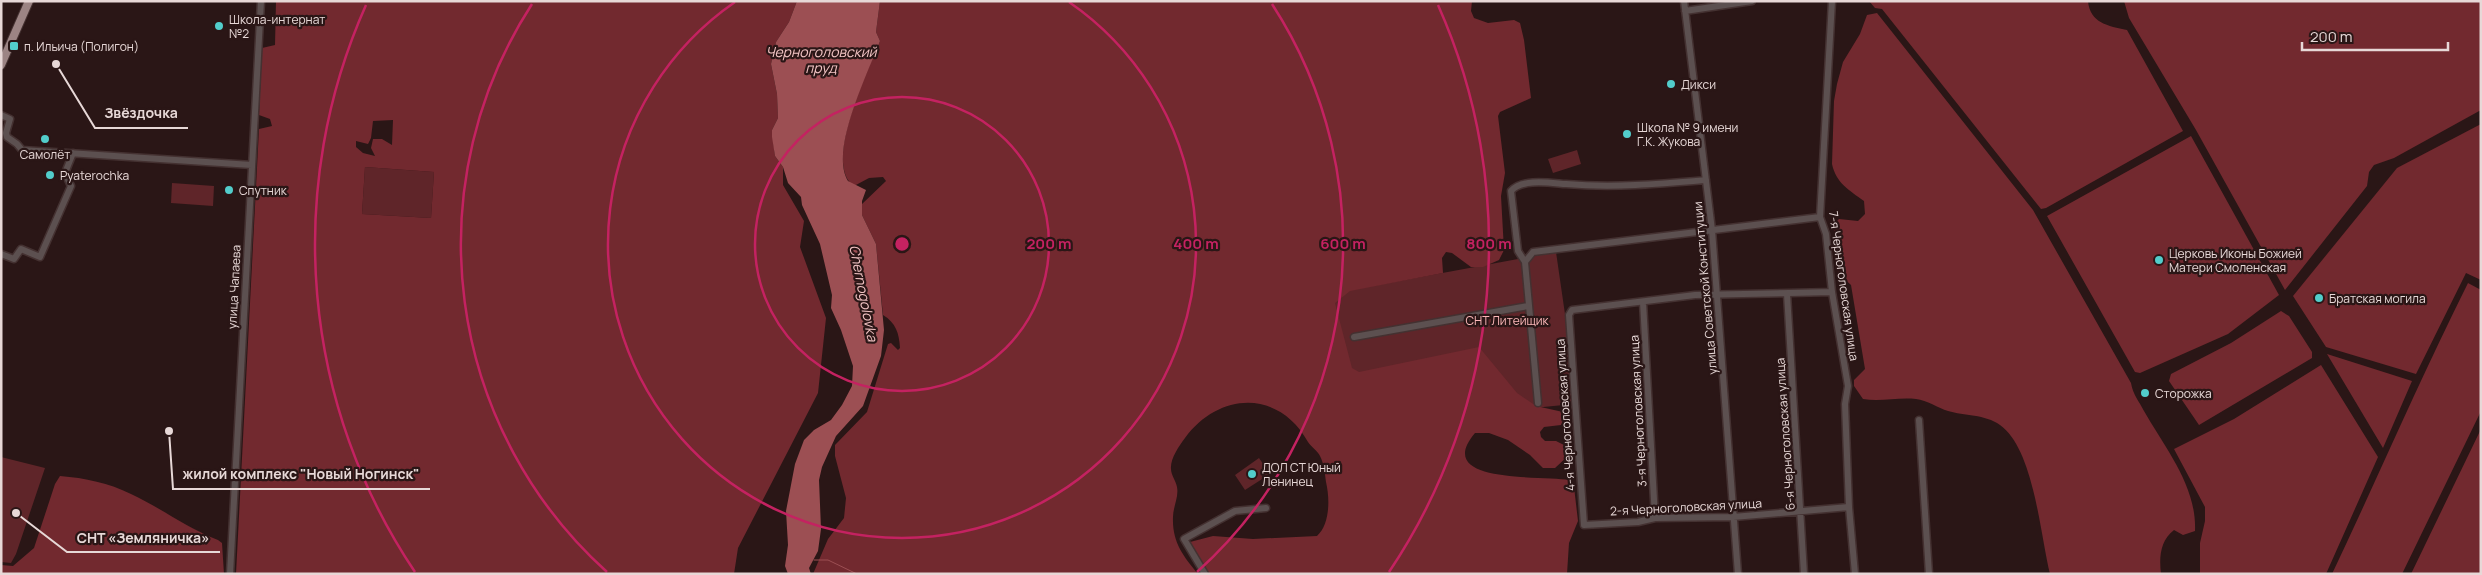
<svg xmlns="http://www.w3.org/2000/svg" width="2482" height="575" viewBox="0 0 2482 575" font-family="Manrope,sans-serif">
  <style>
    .green { fill: #5f2529 }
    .forest { fill: #72292f; fill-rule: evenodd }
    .water { fill: #9c4f53 }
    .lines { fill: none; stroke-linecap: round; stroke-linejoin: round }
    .stream { stroke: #9c4f53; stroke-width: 1 }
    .minor-casing { stroke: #443131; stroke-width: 9 }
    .major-casing { stroke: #443131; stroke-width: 10 }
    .minor { stroke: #5c5050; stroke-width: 6 }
    .major { stroke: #9c8484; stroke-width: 8 }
    .ring { fill: none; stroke: #c42261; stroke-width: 2.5 }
    .poi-dot { fill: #52cdcb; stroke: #2a1616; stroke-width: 2 }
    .labels { text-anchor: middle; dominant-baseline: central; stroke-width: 4.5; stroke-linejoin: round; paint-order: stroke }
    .poi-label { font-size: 12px; fill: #e7d8d7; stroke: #2a1616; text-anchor: start }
    .street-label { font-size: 12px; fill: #e7d8d7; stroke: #2a1616 }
    .park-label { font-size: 12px; fill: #fcb8b9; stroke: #2a1616 }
    .water-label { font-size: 14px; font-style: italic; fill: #f2c4c4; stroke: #2a1616 }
    .centre { fill: #c42261; stroke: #2a1616; stroke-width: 2.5 }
    .ring-label { font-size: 15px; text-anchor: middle; font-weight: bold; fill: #c42261; stroke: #2a1616; stroke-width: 4.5; stroke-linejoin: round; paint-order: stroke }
    .leader { fill: none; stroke: #e7d8d7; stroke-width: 2 }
    .callout-dot { fill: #e7d8d7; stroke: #2a1616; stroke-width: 2 }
    .callout-label { font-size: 14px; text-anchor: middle; font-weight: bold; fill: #e7d8d7; stroke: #2a1616; stroke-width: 4.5; stroke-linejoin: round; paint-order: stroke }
  </style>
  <rect width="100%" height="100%" fill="#2a1616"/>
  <path class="green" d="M 1577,150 L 1581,164 L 1553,173 L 1548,159 Z
    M 365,167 L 434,172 L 431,218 L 362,214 Z
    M 172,183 L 214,186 L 213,206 L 171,203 Z
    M 1556,252 L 1566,321 L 1574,404 L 1533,408 L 1352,376 L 1329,294 Z
    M 1,457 L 45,468 L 16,554 L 11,563 L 1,562 Z
    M 1259,458 L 1270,474 L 1245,490 L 1235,475 Z"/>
  <path class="forest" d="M 276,1 L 797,1 L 789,22 L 776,42 L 771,64 L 777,94 L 778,118 L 772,130 L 775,156 L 783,167 L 783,185 L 804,221 L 800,247 L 826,318 L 818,393 L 738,548 L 734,574 L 236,574 L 259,129 L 272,126 L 270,119 L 259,115 L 262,48 L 275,45 ZM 393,120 L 392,145 L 382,139 L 373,139 L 371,148 L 375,156 L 363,153 L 356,147 L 356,141 L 368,144 L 371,138 L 373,121 ZM 365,167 L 434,172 L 431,218 L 362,214 Z
    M 880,1 L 1472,1 L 1471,11 L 1474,18 L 1488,23 L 1514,20 L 1520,23 L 1524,40 L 1531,98 L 1500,112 L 1498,116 L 1505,173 L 1501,196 L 1504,250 L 1499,260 L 1483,267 L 1471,267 L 1452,253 L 1446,252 L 1442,258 L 1443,273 L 1350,291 L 1335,303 L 1352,368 L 1359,372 L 1479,347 L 1517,393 L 1536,406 L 1563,412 L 1565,418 L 1561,425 L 1544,427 L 1540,432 L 1541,437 L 1545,441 L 1556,441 L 1566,446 L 1568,456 L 1555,468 L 1543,468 L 1530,455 L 1508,440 L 1489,433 L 1475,433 C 1431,485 1545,475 1569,480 L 1574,487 L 1578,521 L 1569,543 L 1567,574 L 1209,574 L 1190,542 L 1213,536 L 1253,539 L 1317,536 C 1330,524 1330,499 1326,482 C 1325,474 1324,464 1320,456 C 1318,451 1311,447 1308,442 C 1279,389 1219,392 1185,438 C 1179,446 1170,459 1171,469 C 1171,475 1176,481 1177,487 C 1179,497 1173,507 1173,517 C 1172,542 1183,556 1198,574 L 813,574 L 828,539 L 844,518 L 846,498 L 835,456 L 835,445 L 867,412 L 888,344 L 891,343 L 898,350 L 900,348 C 899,333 896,323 883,315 L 876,244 L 862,215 L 862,204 L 886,181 L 883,177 L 869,178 L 854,186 C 822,164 868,70 880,41 L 876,32 Z
    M 1869,1 L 2088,1 C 2090,23 2108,26 2127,30 L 2183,131 L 2046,208 L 2041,209 L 1882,9 L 1875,8 Z
    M 2124,1 L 2481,1 L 2481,110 L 2394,158 L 2374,165 L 2369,172 L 2367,186 L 2285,290 L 2196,130 L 2129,18 Z
    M 1877,13 L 2033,210 L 2131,383 C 2133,395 2139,401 2144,411 C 2165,448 2197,486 2195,531 L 2183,535 L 2174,530 C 2160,541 2159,557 2161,574 L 2050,574 C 2040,534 2034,449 2000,425 C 1985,414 1964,416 1948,411 C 1938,408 1927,400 1916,399 C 1898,397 1881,402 1863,399 L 1854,386 L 1854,380 L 1865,369 L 1851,285 L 1838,273 L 1834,224 L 1839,219 L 1858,221 L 1865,214 L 1864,201 C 1849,190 1836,183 1832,164 L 1834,101 L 1837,84 L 1843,62 L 1860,34 L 1867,15 Z
    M 2481,124 L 2481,280 L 2466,273 L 2416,374 L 2326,347 L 2293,296 L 2397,168 Z
    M 2191,136 L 2279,295 L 2228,334 L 2140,373 L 2135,372 L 2047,216 Z
    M 2468,283 L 2481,290 L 2481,411 L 2402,574 L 2332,574 C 2378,477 2420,379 2468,283 Z
    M 2281,311 L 2289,316 L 2312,352 L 2312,358 L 2199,425 L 2169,381 L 2171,374 L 2231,343 Z
    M 2327,354 L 2412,381 L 2383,448 Z
    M 2321,365 L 2378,457 L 2326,574 L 2200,574 L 2200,543 L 2205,521 L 2205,507 L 2174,449 L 2234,419 Z
    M 2481,429 L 2481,574 L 2411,574 Z
    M 60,476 C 85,478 109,483 131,494 C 161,508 187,528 218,540 L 222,543 L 224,574 L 1,574 L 1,565 L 13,566 L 34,548 L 55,484 Z"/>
  <path class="water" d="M 797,1 L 880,1 L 876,32 L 880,41 C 868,73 829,151 848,181 L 866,190 L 862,201 L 862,215 L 876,244 L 884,330 L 881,356 L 863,406 L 836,436 L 822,467 L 819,480 L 821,529 L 818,551 L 809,568 L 811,574 L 788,574 L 785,566 L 788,545 L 786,511 L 795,464 L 804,440 L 814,430 L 831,420 L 842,405 L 852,386 L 853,366 L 841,330 L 831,308 L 832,295 L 820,244 L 802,205 L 801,197 L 788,183 L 783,167 L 775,156 L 772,137 L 772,130 L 778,118 L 777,94 L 771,64 L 776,42 L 789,22 Z"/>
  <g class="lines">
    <path class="stream" d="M 814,560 L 828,560 L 857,574"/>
    <g class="minor-casing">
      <path id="minor" d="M 1684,1 L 1712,230 L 1738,574
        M 1832,1 L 1820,217 L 1826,234 L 1832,292 L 1848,386 L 1845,404 L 1849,507 L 1855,574
        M 1685,11 L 1752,1
        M 1,115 L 10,119 L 6,133 L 7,137 L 17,144 L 22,150 L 252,165
        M 1,254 L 14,259 L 21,249 L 40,257 L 71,186 L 65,173 L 73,153
        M 1525,262 L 1533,252 L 1820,217
        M 1832,292 L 1695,295 L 1572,310 L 1569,315 L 1584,525 L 1638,522 L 1655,518 L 1733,517 L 1849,507
        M 1787,294 L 1804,574
        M 1643,302 L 1655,518
        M 1354,337 L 1528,306
        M 1538,403 L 1525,262 L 1518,251 L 1511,191 C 1522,178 1551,183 1566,184 C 1613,188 1659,184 1706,180
        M 1919,420 L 1929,574
        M 230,574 L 261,1
        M 1205,574 L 1184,539 L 1235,511 L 1266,508"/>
    </g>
    <g class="major-casing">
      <path id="major" d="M 1,65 L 29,1"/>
    </g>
    <use href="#minor" class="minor"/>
    <use href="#major" class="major"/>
  </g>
  <g class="ring">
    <circle cx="902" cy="244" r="147"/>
    <path d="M1069 2A294 294 0 1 1 735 2"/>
    <path d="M607 572A441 441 0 0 1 532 4M1272 4A441 441 0 0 1 1197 572"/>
    <path d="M415 572A587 587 0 0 1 366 5M1438 5A587 587 0 0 1 1389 572"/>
  </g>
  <g class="poi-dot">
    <circle cx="219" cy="26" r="5"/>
    <rect x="9" y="41" width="10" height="10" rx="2.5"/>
    <circle cx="1671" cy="84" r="5"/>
    <circle cx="1627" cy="134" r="5"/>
    <circle cx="45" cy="139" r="5"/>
    <circle cx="50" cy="175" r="5"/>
    <circle cx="229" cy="190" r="5"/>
    <circle cx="2159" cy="260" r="5"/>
    <circle cx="2319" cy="298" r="5"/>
    <circle cx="2145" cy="393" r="5"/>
    <circle cx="1252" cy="474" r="5"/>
  </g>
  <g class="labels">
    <g class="poi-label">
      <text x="229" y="19">Школа-интернат<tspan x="229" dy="14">№2</tspan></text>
      <text x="24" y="46">п. Ильича (Полигон)</text>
      <text x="1681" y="84">Дикси</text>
      <text x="1637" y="127">Школа № 9 имени<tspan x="1637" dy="14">Г.К. Жукова</tspan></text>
      <text x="45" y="154" text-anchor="middle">Самолёт</text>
      <text x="60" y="175">Pyaterochka</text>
      <text x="239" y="190">Спутник</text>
      <text x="2169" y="253">Церковь Иконы Божией<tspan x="2169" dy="14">Матери Смоленская</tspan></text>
      <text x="2329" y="298">Братская могила</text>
      <text x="2155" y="393">Сторожка</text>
      <text x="1262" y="467">ДОЛ СТ Юный<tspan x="1262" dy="14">Ленинец</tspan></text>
    </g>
    <g class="street-label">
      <text transform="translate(1844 286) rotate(82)">7-я Черноголовская улица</text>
      <text transform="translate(234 287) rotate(-87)">улица Чапаева</text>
      <text transform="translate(1705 288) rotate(-95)">улица Советской Конституции</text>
      <text transform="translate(1638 411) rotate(-93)">3-я Черноголовская улица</text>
      <text transform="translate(1565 415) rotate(-94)">4-я Черноголовская улица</text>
      <text transform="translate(1785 434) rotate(-94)">6-я Черноголовская улица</text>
      <text transform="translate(1686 507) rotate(-3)">2-я Черноголовская улица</text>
    </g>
    <g class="park-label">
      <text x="1507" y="320">СНТ Литейщик</text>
    </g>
    <g class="water-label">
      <text x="821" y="51">Черноголовский<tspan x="821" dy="16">пруд</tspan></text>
      <text transform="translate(864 293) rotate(79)">Chernogolovka</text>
    </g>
  </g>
  <circle cx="902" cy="244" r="8" class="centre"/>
  <g class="ring-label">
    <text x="1049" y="249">200 m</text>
    <text x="1196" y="249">400 m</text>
    <text x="1343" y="249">600 m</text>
    <text x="1489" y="249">800 m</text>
  </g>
  <path class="leader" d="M56 64L95 128H188M169 431L173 489H430M16 513L67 552H220"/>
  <g class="callout-dot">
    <circle cx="56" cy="64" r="5"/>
    <circle cx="169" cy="431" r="5"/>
    <circle cx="16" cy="513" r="5"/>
  </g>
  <g class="callout-label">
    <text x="141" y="118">Звёздочка</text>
    <text x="301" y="479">жилой комплекс "Новый Ногинск"</text>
    <text x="143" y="543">СНТ «Земляничка»</text>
  </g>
  <rect width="2482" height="575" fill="none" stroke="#e7d8d7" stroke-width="5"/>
  <path d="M2302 42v8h146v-8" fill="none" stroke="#e7d8d7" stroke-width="2.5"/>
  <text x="2310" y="42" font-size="15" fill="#e7d8d7" stroke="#2a1616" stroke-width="4" paint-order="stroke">200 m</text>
</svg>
